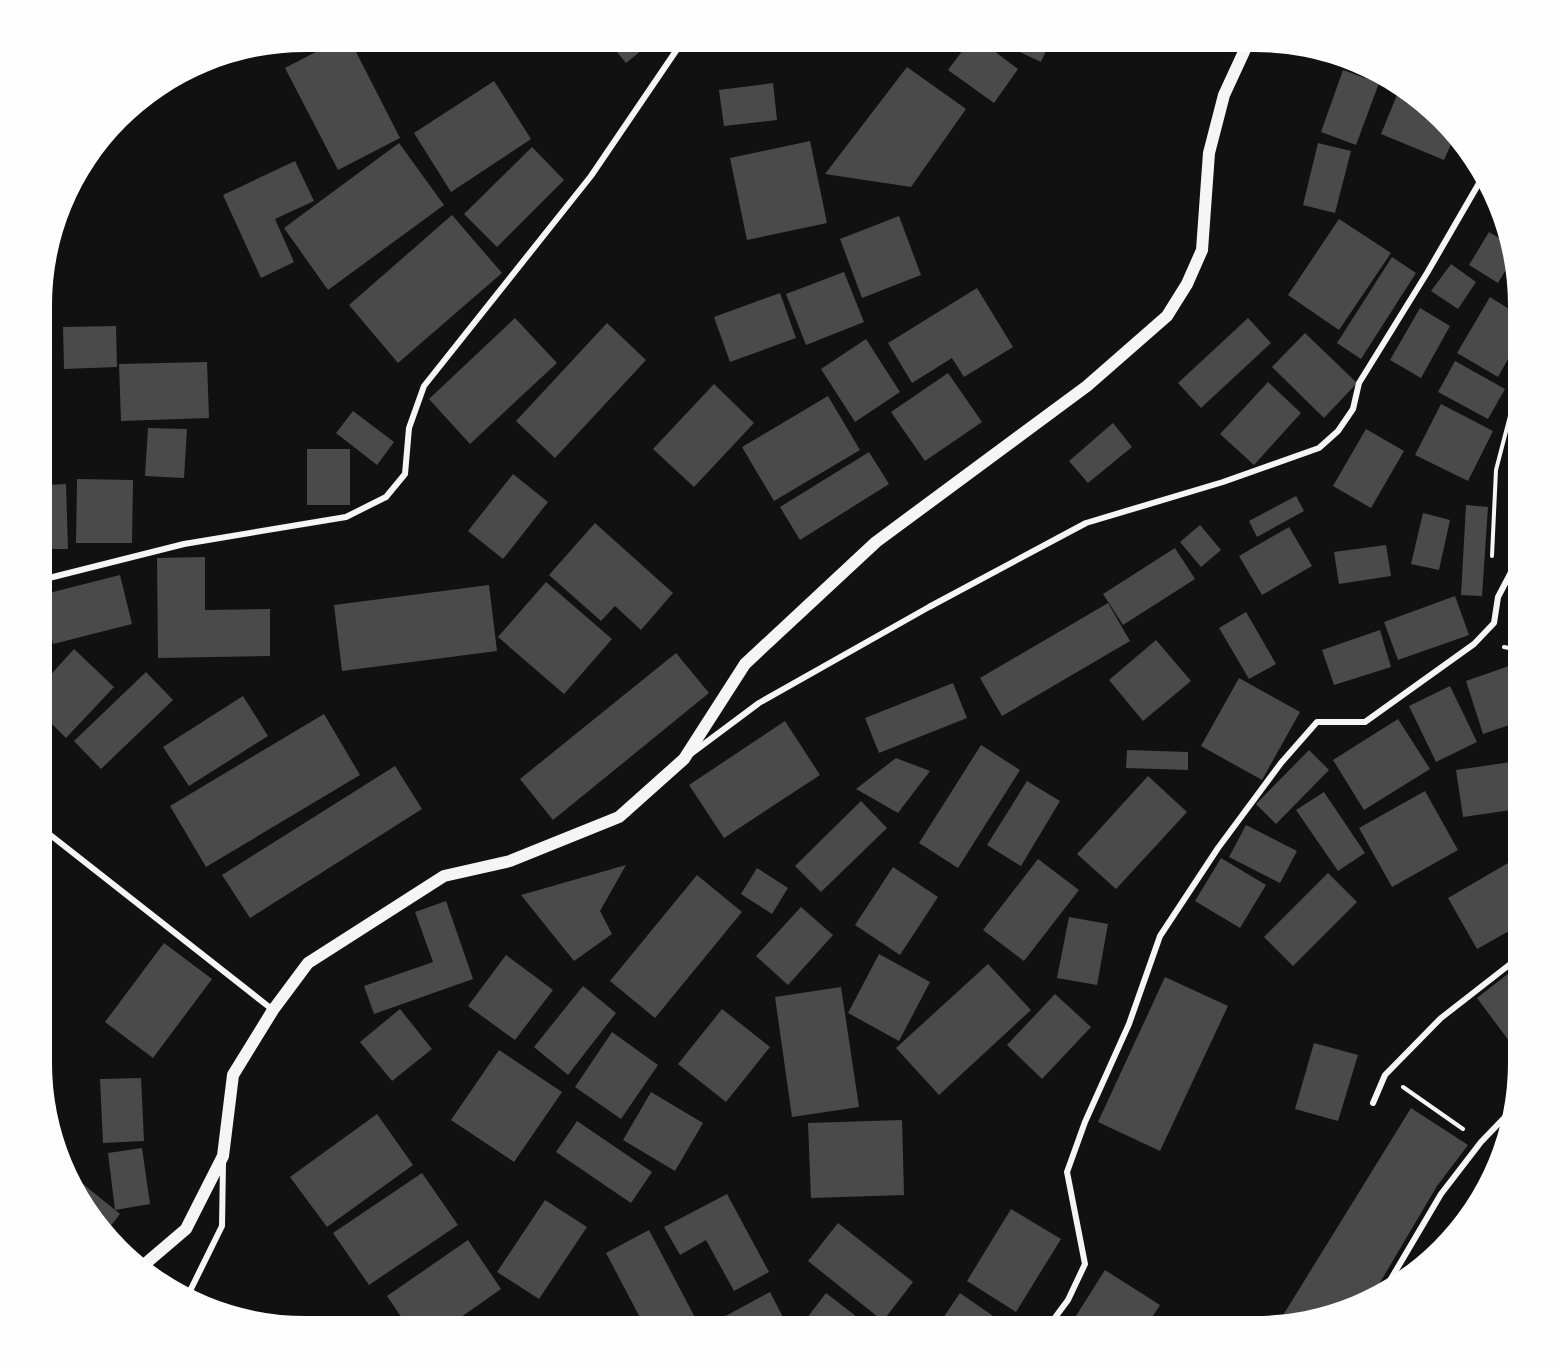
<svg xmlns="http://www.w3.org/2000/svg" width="1560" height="1369" viewBox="0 0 1560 1369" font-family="Lato,sans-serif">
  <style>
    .building { fill: #4a4a4a }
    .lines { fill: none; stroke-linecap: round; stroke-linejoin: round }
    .path { stroke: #f5f5f5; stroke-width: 4 }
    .minor { stroke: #f5f5f5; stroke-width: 6 }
    .secondary { stroke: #f5f5f5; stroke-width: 12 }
  </style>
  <rect width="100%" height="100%" fill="#111"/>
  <path class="building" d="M 335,42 L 351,42 L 400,138 L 338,170 L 285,68 Z
    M 609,42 L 652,42 L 626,63 Z
    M 896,42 L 926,42 L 926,43 L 898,50 Z
    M 969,42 L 982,42 L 1018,69 L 994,103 L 948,70 Z
    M 1004,42 L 1050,42 L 1041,62 L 1003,44 Z
    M 907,67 L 966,109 L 911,187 L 825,174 Z
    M 1343,70 L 1379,83 L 1356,145 L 1321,132 Z
    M 494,81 L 531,139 L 451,192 L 414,133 Z
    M 773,83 L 777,120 L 724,126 L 719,90 Z
    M 1399,90 L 1452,131 L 1455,135 L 1444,160 L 1381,134 Z
    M 810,141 L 827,223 L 747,240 L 730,158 Z
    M 399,143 L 444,205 L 328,290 L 284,228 Z
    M 1318,143 L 1351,151 L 1335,213 L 1303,205 Z
    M 532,147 L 564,180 L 497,247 L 464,214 Z
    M 295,161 L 314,201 L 275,219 L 294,262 L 261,278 L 223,195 Z
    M 452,215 L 502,273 L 398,363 L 349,305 Z
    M 899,216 L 921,275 L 862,298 L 840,239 Z
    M 1339,219 L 1391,253 L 1339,330 L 1288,295 Z
    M 1489,232 L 1507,243 L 1511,261 L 1498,283 L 1469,265 Z
    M 1392,257 L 1416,273 L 1361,359 L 1337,343 Z
    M 1451,264 L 1476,282 L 1458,309 L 1431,291 Z
    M 844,272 L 864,322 L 806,345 L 786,294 Z
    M 977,288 L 1013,347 L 964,377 L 952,358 L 912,383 L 888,343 Z
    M 780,293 L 796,338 L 730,362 L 714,317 Z
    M 1490,297 L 1517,314 L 1517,343 L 1498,377 L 1457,353 Z
    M 1420,308 L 1450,326 L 1421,378 L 1390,360 Z
    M 515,318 L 557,363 L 470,444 L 429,399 Z
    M 1248,318 L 1271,343 L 1201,408 L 1178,383 Z
    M 607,323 L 646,360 L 555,458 L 516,421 Z
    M 116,326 L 117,367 L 64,369 L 63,327 Z
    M 1305,333 L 1357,383 L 1324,418 L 1272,367 Z
    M 866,339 L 900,392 L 855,422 L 821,369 Z
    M 1455,361 L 1505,389 L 1488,419 L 1438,392 Z
    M 207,362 L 209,418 L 121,421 L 119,364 Z
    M 948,373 L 982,422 L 925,461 L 891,412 Z
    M 1268,382 L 1301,413 L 1254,465 L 1220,434 Z
    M 714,384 L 754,423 L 694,487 L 653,449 Z
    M 828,396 L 860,450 L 774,501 L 742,447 Z
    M 1441,404 L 1493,431 L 1468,481 L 1415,455 Z
    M 353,411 L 394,442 L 377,465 L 336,433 Z
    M 1113,423 L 1132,447 L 1088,483 L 1069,461 Z
    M 148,428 L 187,429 L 184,478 L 145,476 Z
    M 1366,429 L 1404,451 L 1371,508 L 1333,486 Z
    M 307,449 L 350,449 L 350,505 L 307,505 Z
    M 869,452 L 889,484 L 800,540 L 780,507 Z
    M 513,474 L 548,502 L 503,559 L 468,531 Z
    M 77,479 L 133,480 L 132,543 L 76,543 Z
    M 66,484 L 68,549 L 45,549 L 46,485 Z
    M 1296,496 L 1304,511 L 1257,537 L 1249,521 Z
    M 1466,505 L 1488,507 L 1482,596 L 1461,595 Z
    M 1423,513 L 1450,520 L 1439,570 L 1411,564 Z
    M 595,523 L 673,593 L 641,630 L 615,606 L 601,621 L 549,575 Z
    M 1200,525 L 1221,550 L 1201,567 L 1180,542 Z
    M 1289,527 L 1312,566 L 1262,595 L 1239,556 Z
    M 1386,545 L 1391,576 L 1339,584 L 1334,552 Z
    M 1175,548 L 1195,579 L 1123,625 L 1103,594 Z
    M 205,557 L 205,610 L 270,609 L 270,656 L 158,658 L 157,558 Z
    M 120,575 L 132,624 L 53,644 L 45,613 L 45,594 Z
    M 546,582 L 612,639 L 564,694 L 498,637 Z
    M 489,585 L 497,651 L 342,671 L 334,605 Z
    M 1455,596 L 1469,635 L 1398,660 L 1384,622 Z
    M 1108,603 L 1130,641 L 1002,716 L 980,678 Z
    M 1246,612 L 1276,664 L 1249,679 L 1219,628 Z
    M 1380,630 L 1391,667 L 1334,685 L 1322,650 Z
    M 1156,640 L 1191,681 L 1143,721 L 1109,680 Z
    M 74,649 L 114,687 L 66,738 L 45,717 L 45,681 Z
    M 676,653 L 709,693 L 553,820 L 520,779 Z
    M 1509,666 L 1518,691 L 1518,722 L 1483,734 L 1466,681 Z
    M 146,672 L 173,700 L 101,769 L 74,741 Z
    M 1239,678 L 1300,712 L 1262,780 L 1201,746 Z
    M 953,683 L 967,718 L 879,753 L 865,718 Z
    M 1450,686 L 1477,742 L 1436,762 L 1409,706 Z
    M 243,696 L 268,736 L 189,786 L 163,747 Z
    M 324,714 L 360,775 L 206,867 L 170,806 Z
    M 1398,719 L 1430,769 L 1364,810 L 1333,760 Z
    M 785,721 L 820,775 L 724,838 L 689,785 Z
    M 981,745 L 1020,770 L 958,868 L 919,843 Z
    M 1127,750 L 1188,752 L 1188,770 L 1126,768 Z
    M 1309,750 L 1329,770 L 1276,824 L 1256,804 Z
    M 896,758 L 930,771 L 898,813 L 856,789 Z
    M 1518,761 L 1518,809 L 1463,817 L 1456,770 Z
    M 395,766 L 422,809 L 250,918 L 222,875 Z
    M 1148,776 L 1187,812 L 1116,889 L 1077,854 Z
    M 1027,781 L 1060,801 L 1021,866 L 987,845 Z
    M 1425,791 L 1458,850 L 1392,887 L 1359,828 Z
    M 1324,792 L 1365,853 L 1338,871 L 1296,810 Z
    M 861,801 L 887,828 L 821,892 L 795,866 Z
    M 1246,825 L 1297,851 L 1280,883 L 1229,857 Z
    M 1221,858 L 1266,885 L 1240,928 L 1195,901 Z
    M 1038,859 L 1079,890 L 1024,961 L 983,930 Z
    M 1515,859 L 1518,864 L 1518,926 L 1477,949 L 1448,898 Z
    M 626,865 L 600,911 L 612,934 L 574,961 L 521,895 Z
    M 893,867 L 938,897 L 900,955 L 855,925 Z
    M 757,868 L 788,888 L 772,914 L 741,894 Z
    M 1328,873 L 1357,902 L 1293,966 L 1264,937 Z
    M 697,875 L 742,912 L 655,1018 L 610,981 Z
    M 446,901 L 473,979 L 374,1014 L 364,986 L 433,962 L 415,912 Z
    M 801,907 L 833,935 L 788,985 L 756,956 Z
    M 1069,917 L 1108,924 L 1097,985 L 1057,978 Z
    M 164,943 L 212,979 L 153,1058 L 105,1022 Z
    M 879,954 L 930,982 L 899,1041 L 848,1013 Z
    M 506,955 L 553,990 L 515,1040 L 468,1006 Z
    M 988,964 L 1031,1010 L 939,1095 L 896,1048 Z
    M 1518,966 L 1518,1053 L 1477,998 Z
    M 1165,977 L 1228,1006 L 1160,1151 L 1098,1122 Z
    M 583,986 L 616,1013 L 568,1075 L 534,1047 Z
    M 841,987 L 859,1107 L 792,1117 L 775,997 Z
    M 1055,994 L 1091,1027 L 1042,1079 L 1007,1045 Z
    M 400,1009 L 432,1049 L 392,1081 L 360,1042 Z
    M 722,1009 L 770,1047 L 726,1102 L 678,1064 Z
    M 612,1032 L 658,1065 L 621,1119 L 575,1087 Z
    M 1314,1043 L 1358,1055 L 1338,1121 L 1295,1109 Z
    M 499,1050 L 562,1092 L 514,1162 L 451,1120 Z
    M 141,1078 L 144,1141 L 103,1143 L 100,1079 Z
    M 651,1092 L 703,1123 L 675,1171 L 623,1140 Z
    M 1411,1108 L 1468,1145 L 1437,1186 L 1372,1296 L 1355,1307 L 1277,1325 Z
    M 377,1114 L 413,1165 L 327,1227 L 290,1177 Z
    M 902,1120 L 904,1195 L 811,1198 L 808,1123 Z
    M 577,1121 L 652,1172 L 631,1203 L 556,1152 Z
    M 142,1148 L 150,1204 L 115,1210 L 108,1153 Z
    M 67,1171 L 120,1214 L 105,1233 L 67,1172 Z
    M 422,1173 L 458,1225 L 369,1285 L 333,1233 Z
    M 727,1194 L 769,1272 L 734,1291 L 706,1240 L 680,1255 L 664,1227 Z
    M 545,1200 L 587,1227 L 539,1299 L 497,1272 Z
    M 1011,1209 L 1061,1239 L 1016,1312 L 967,1281 Z
    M 838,1223 L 913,1282 L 883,1321 L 808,1261 Z
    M 649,1230 L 700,1327 L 645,1327 L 606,1253 Z
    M 468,1240 L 501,1289 L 447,1327 L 408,1327 L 387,1296 Z
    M 1105,1270 L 1160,1305 L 1146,1327 L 1069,1327 Z
    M 770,1292 L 788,1327 L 705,1327 Z
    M 826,1293 L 870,1327 L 800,1327 Z
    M 960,1293 L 1009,1327 L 937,1327 Z"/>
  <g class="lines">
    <path class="path" d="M 1492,556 L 1496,470 L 1517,389
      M 1504,647 L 1509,648 L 1518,656
      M 1403,1087 L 1463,1129"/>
    <path class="minor" d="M 45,579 L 184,544 L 346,517 L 386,497 L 405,474 L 409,428 L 424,386 L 591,176 L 682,42
      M 692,753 L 759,703 L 929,607 L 1086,523 L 1223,482 L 1319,448 L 1338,431 L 1353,409 L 1359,383 L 1427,273 L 1482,178
      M 44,830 L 273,1010
      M 1373,1103 L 1385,1075 L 1441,1018 L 1518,958
      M 1385,1289 L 1441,1194 L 1481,1142 L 1506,1116
      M 188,1295 L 222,1226 L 223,1163
      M 1048,1327 L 1068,1300 L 1085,1264 L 1067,1172 L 1085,1122 L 1129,1024 L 1160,936 L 1218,848 L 1281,763 L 1317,722 L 1365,722 L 1474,644 L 1494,623 L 1498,597 L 1518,559"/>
    <path class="secondary" d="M 145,1264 L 186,1229 L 223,1156 L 233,1075 L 273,1010 L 308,963 L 444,876 L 510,861 L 619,817 L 684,759 L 745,664 L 876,542 L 1087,386 L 1167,316 L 1187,284 L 1202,250 L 1209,153 L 1224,95 L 1248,43"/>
  </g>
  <path d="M0 0H1560V1369H0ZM305 52H1255A253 253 0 0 1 1508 305V1063A253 253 0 0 1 1255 1316H305A253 253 0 0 1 52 1063V305A253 253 0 0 1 305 52Z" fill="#fefefe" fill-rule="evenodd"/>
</svg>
